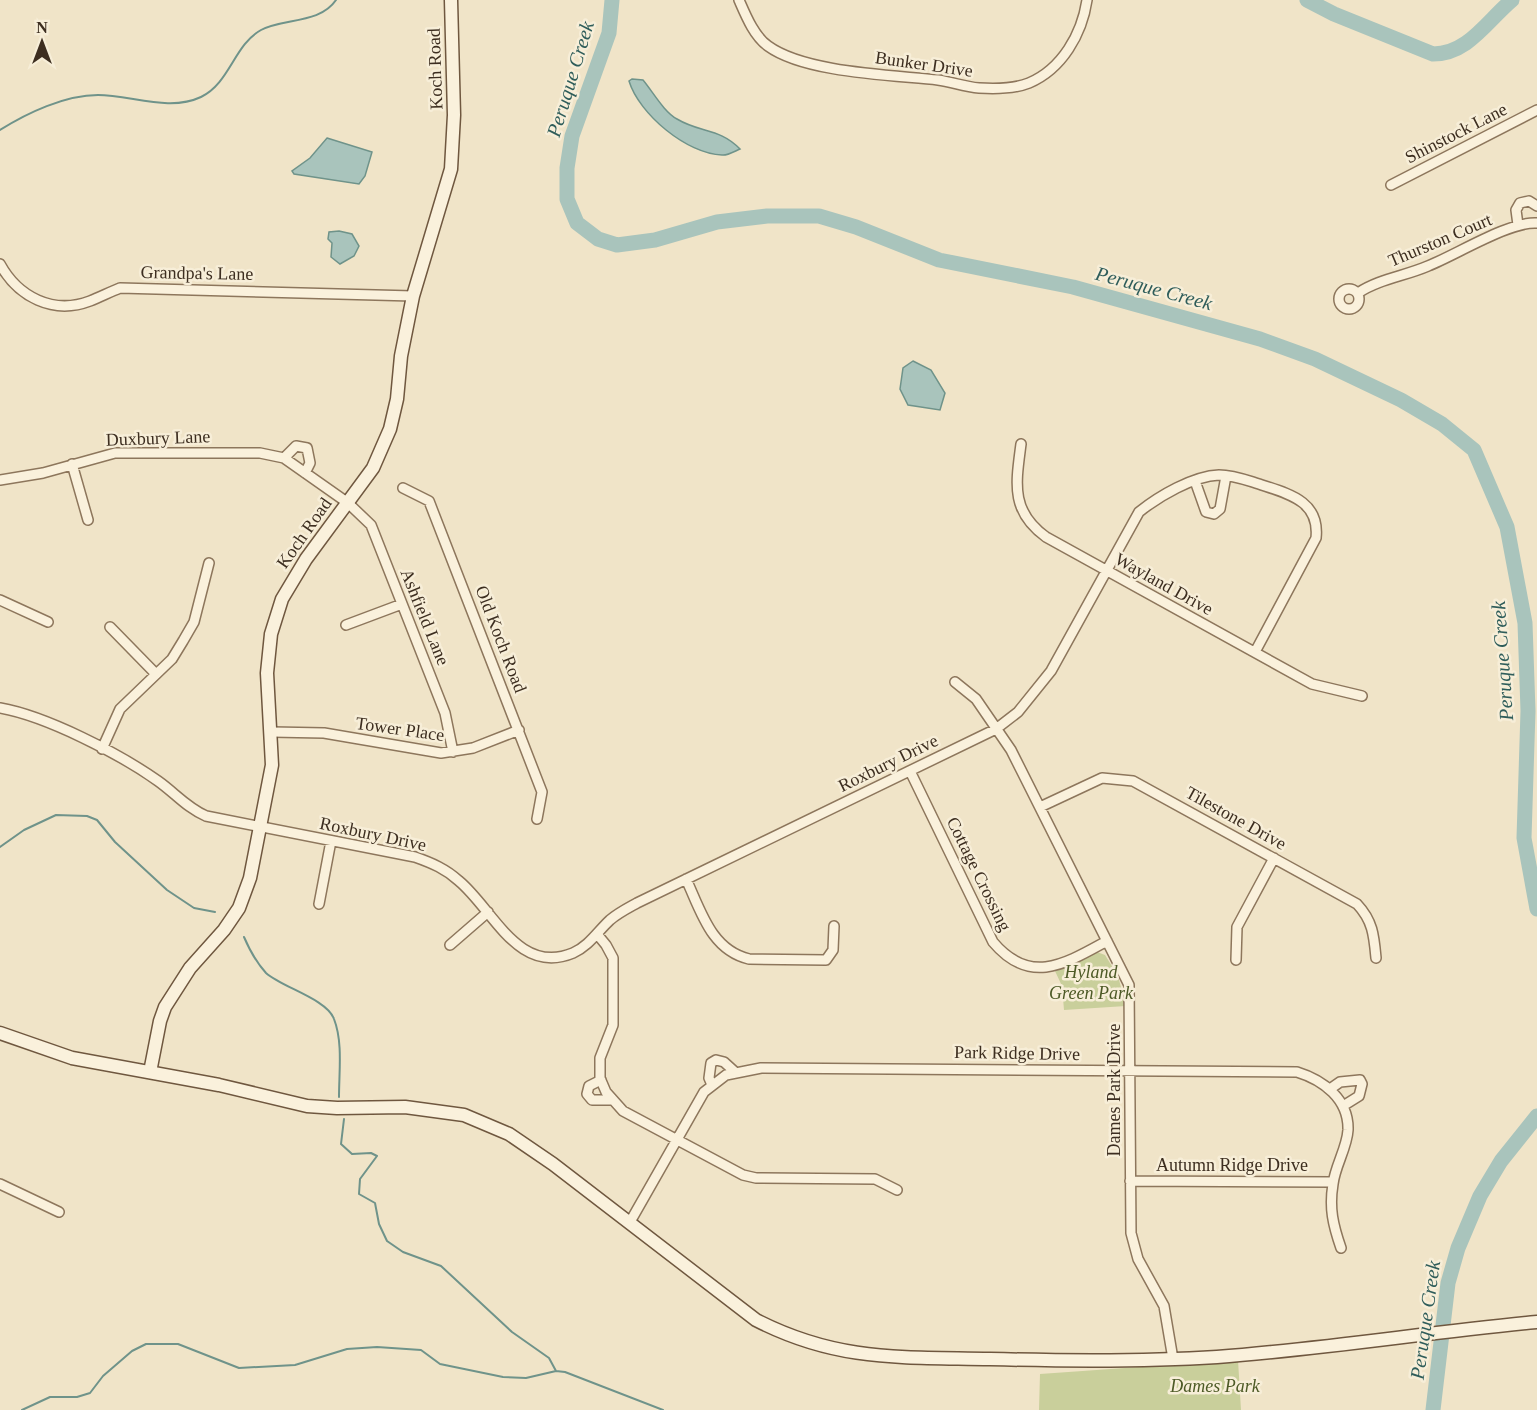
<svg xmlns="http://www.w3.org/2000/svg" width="1537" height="1410" viewBox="0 0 1537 1410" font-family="Georgia,serif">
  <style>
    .green { fill: #c9cf9b }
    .water { fill: #a9c4bc; stroke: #6f938a; stroke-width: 1.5 }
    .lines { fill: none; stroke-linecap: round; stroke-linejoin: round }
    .stream { stroke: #6f938a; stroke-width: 2 }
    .river { stroke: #a9c4bc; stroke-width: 15 }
    .street-casing { stroke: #8d765c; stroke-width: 12 }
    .secondary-casing { stroke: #6f573f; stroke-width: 15 }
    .street { stroke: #faf1dc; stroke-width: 9 }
    .secondary { stroke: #faf1dc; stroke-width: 12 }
    .labels { text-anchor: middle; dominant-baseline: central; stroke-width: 5; stroke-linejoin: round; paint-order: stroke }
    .street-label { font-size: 18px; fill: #3d2e20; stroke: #f7eed8 }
    .park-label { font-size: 18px; font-style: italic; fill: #4d5a26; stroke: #f7eed8 }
    .water-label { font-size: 20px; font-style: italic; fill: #2f5d5a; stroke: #f7eed8 }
  </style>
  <rect width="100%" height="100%" fill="#f0e4c8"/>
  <path class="green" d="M 1097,952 L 1105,955 L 1118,976 L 1126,1006 L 1064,1010 L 1062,986 L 1055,971 Z
    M 1238,1360 L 1241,1410 L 1039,1410 L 1040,1374 Z"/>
  <path class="water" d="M 632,79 L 643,80 C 653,92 664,112 677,119 C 700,133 720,128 740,149 C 735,151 727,156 722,155 C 687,154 639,114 629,81 Z
    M 327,138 L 372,152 L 365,176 L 359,184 L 294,174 L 292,171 L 310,158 Z
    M 339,231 L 352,234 L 359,246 L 354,256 L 340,264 L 331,257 L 332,243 L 328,239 L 329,232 Z
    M 913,361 L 931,370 L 945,393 L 940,410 L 908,405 L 900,389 L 903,368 Z"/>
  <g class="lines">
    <path class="stream" d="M 0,130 C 27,113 65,95 98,95 C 131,95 169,112 201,97 C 230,83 234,45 261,30 C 283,18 320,24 336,0
      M 0,847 L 24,830 L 56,815 L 87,816 L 97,820 L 115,842 L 167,890 L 194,908 L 215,912
      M 244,937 C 250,951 256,962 266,973 C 281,987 327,999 334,1019 C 343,1042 339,1072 339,1097
      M 344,1119 L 341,1144 L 352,1154 L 371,1153 L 377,1156 L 360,1179 L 359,1194 L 375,1203 L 379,1224 L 387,1241 L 403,1252 L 441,1266 L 512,1332 L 549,1358 L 556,1371
      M 22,1410 L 50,1397 L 77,1397 L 90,1393 L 103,1376 L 132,1351 L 146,1344 L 178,1344 L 239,1368 L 295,1365 L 347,1349 L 377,1347 L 421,1350 L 440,1364 L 503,1377 L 526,1378 L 556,1371 L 565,1372 L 663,1410"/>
    <path class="river" d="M 612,0 L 609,33 L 572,136 L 567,168 L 567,199 L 577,223 L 598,239 L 617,245 L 655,240 L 717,222 L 767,216 L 819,216 L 856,227 L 939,260 L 1073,287 L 1260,339 L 1315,359 L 1401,400 L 1442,424 L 1474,450 L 1507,527 L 1525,623 L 1528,711 L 1524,838 L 1537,909
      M 1307,0 L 1334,14 L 1433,54 C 1468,54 1487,21 1512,0
      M 1433,1410 L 1448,1283 L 1458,1248 L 1480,1196 L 1501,1161 L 1537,1116"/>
    <g class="street-casing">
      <path id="street" d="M 739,0 C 746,16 754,36 768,46 C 805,73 893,75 938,80 C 952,82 965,87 979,88 C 995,89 1014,89 1029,83 C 1062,69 1082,34 1087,0
        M 1391,185 L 1537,110
        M 1518,225 L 1516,210 L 1520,203 L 1529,201 L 1537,206
        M 0,264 C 18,297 53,315 90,301 C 100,297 110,292 120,288 L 413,296
        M1339 299a10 10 0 1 1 20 0a10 10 0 1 1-20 0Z
        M 1358,293 C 1379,279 1405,276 1428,266 C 1456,255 1510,221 1537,223
        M 1021,444 C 1016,483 1010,511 1046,537 L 1312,684 L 1362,696
        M 284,458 L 296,446 L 307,448 L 310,463 L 305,473
        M 72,464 L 88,520
        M 0,480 L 43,473 L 115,453 L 260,453 L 284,458 L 348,503 L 371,525 L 445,713 L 453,752
        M 1195,481 L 1206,512 L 1214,514 L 1220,509 L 1226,476
        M 403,488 L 429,501 L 542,792 L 537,819
        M 0,600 L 48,622
        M 346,625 L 402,604
        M 110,627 L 155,673
        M 955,682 L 976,699 L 1011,750 L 1129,985 L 1131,1233 L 1138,1259 L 1164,1306 L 1173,1359
        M 0,708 C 46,716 120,754 158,781 C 175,793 187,808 206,816 L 415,857 C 432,863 446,869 459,881 C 493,909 518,976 573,953 C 589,946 598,931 610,920 C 618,913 628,908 637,903 L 996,729 L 1018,712 L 1051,671 L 1139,512 C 1159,496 1193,476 1219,475 C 1233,475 1246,480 1259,484 C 1289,494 1320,501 1316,538 L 1255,652
        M 272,732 L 324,733 L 441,753 L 473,748 L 519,730
        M 102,749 L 120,709 L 172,659 L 183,641 L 194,622 L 209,563
        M 910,771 L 993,942 C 1030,986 1065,964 1107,941
        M 1040,807 L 1102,778 L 1133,781 L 1357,904 C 1373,921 1374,936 1376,958
        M 686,879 C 701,911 711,950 749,959 L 826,960 L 833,950 L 834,926
        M 319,904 L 331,841
        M 597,934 L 606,945 L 613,958 L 613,1025 L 600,1058 L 600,1078 L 606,1092 L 623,1111 L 743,1175 L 756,1178 L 875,1179 L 897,1190
        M 450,945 L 488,912
        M 1236,960 L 1237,927 L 1274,858
        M 601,1080 L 589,1086 L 587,1094 L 592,1100 L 613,1100
        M 712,1085 L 709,1078 L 711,1063 L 716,1060 L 724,1062 L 735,1072
        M 1330,1089 L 1340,1082 L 1360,1080 L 1362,1084 L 1359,1096 L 1343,1106
        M 1130,1181 L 1333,1182
        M 0,1184 L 59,1212
        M 630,1222 L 704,1092 L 726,1075 L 761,1068 L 1297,1072 C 1323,1080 1349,1099 1348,1130 C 1347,1148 1335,1166 1333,1184 C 1329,1208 1333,1225 1341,1248"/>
    </g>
    <g class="secondary-casing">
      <path id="secondary" d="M 0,1033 L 72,1058 L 219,1085 L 307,1106 L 337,1108 L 405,1107 L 464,1115 L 509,1134 L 553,1164 L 756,1320 C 838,1362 902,1357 990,1359 C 1066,1361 1141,1362 1217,1357 C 1324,1349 1430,1332 1537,1322
        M 150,1072 L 160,1021 L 165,1007 L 190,968 L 224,930 L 239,908 L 250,878 L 272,765 L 267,673 L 271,634 L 282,599 L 306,559 L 373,468 L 390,429 L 397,399 L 401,356 L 413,296 L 451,169 L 454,115 L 451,0"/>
    </g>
    <use href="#street" class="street"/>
    <use href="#secondary" class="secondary"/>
  </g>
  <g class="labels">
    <g class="street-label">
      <text transform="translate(924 64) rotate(8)">Bunker Drive</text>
      <text transform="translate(435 69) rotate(-92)">Koch Road</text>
      <text transform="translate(1456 133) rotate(-27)">Shinstock Lane</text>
      <text transform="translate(1440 240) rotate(-23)">Thurston Court</text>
      <text transform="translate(197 273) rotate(1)">Grandpa's Lane</text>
      <text transform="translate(158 438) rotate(-2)">Duxbury Lane</text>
      <text transform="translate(304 533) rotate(-55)">Koch Road</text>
      <text transform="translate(1164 584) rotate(29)">Wayland Drive</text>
      <text transform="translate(425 617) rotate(68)">Ashfield Lane</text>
      <text transform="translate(501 639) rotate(69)">Old Koch Road</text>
      <text transform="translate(400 729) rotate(8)">Tower Place</text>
      <text transform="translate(888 763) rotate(-26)">Roxbury Drive</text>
      <text transform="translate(1236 818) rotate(29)">Tilestone Drive</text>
      <text transform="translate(373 834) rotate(12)">Roxbury Drive</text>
      <text transform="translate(979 874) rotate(64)">Cottage Crossing</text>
      <text transform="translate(1017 1053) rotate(1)">Park Ridge Drive</text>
      <text transform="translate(1114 1090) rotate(-90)">Dames Park Drive</text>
      <text x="1232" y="1165">Autumn Ridge Drive</text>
    </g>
    <g class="park-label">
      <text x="1091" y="972">Hyland<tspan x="1091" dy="21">Green Park</tspan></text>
      <text x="1215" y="1386">Dames Park</text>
    </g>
    <g class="water-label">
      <text transform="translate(570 79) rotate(-73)">Peruque Creek</text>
      <text transform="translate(1154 288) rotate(15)">Peruque Creek</text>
      <text transform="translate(1502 661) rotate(-94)">Peruque Creek</text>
      <text transform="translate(1425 1320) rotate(-82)">Peruque Creek</text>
    </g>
  </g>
  <g transform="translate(42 42)" stroke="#f7eed8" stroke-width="4.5" paint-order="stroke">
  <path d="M0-4.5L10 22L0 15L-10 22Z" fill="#3d2e20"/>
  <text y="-9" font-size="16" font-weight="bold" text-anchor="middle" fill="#3d2e20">N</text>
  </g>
</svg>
